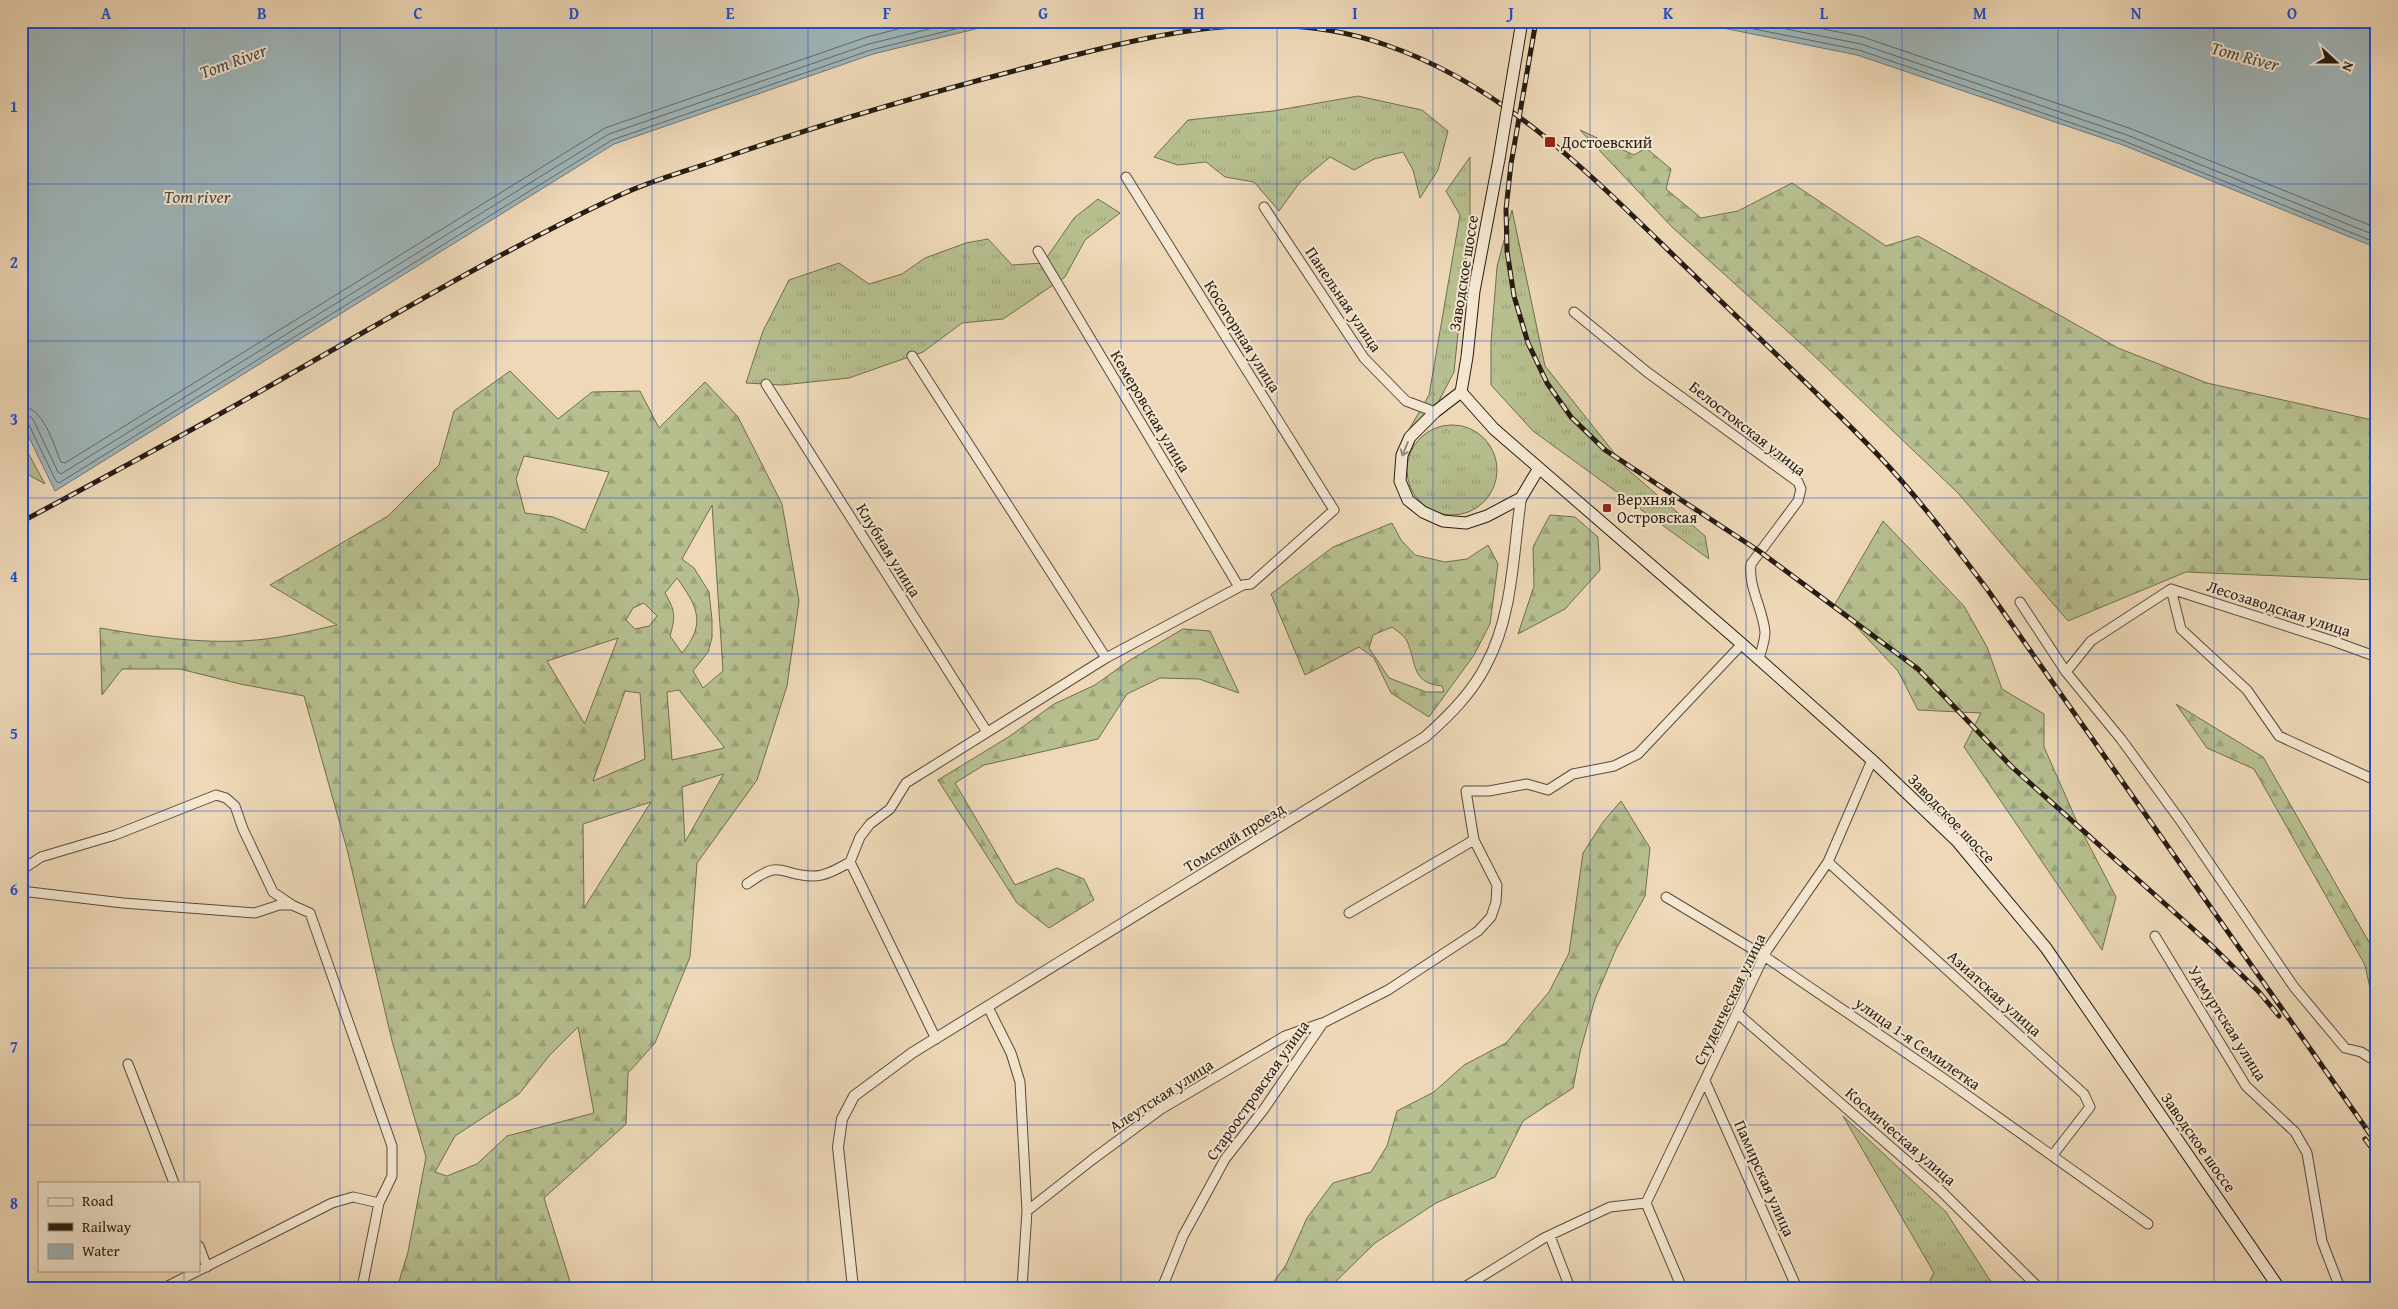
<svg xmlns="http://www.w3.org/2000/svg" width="2398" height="1309" viewBox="0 0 2398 1309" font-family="'Gentium Book Plus',serif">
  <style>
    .grass { fill: url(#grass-tufts); stroke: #6e6e50 }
    .forest { fill: url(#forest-firs); stroke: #6e6e50; fill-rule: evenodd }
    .water { fill: #9fb6ba; stroke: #6f7877 }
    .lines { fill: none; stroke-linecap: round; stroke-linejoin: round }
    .shore { stroke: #626966; stroke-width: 1 }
    .minor-casing { stroke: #584b3b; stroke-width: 11 }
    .tertiary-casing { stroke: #584b3b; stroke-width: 12 }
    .secondary-casing { stroke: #261c12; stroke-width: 13 }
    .minor { stroke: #f4e6d0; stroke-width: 9 }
    .tertiary { stroke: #f4e6d0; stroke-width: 10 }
    .secondary { stroke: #f4e6d0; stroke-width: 11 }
    .rail-casing { stroke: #261c12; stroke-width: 5 }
    .rail { stroke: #f4e6d0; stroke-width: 3; stroke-dasharray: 9; stroke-linecap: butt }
    .secondary-bridge-casing { stroke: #261c12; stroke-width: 13; stroke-linecap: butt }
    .secondary-bridge { stroke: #f4e6d0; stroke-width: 11 }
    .oneway { stroke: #978b7a }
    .grid { fill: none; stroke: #1d4ed8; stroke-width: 1; stroke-opacity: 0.55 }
    .poi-dot { fill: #8f2418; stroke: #f4e6d0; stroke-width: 2 }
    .labels { text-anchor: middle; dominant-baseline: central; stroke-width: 4; stroke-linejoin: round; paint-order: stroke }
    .poi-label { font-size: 16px; fill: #261c12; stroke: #f4e6d0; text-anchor: start }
    .street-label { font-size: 16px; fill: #261c12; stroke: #f4e6d0 }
    .water-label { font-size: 18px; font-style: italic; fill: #4a4a44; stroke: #f4e6d0 }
    .neatline { fill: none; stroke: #1d4ed8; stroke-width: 2 }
    .grid-label { font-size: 16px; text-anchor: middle; font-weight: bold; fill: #1d4ed8 }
  </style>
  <defs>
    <pattern id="grass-tufts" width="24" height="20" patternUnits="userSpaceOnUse" patternTransform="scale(1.25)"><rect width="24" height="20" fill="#b7bf8f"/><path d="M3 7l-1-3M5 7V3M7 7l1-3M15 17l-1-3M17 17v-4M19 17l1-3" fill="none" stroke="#9da47a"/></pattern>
    <pattern id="forest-firs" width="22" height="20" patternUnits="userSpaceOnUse" patternTransform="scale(1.25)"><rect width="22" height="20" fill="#b7bf8f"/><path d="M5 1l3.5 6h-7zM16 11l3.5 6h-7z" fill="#9da47a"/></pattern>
  </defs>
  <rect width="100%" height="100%" fill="#eed8b7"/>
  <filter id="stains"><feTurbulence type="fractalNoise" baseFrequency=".004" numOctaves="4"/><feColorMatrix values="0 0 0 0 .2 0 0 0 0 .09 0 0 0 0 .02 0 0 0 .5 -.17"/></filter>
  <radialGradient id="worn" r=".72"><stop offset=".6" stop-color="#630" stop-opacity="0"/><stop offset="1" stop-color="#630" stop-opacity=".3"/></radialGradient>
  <path class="grass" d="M 1358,96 L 1422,110 L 1448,131 L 1438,170 L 1420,198 L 1413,170 L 1403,152 L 1374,159 L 1354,170 L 1330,157 L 1300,182 L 1279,211 L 1254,182 L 1225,177 L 1206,162 L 1178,165 L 1154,157 L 1188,120 L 1273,111 Z
    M 1470,157 L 1470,218 L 1454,372 L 1431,416 L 1403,440 L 1429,395 L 1460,215 L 1446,191 Z
    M 1098,199 L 1120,213 L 1085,240 L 1065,277 L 1003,319 L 962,323 L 923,352 L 849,378 L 782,385 L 746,383 L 763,331 L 789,280 L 839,263 L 869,284 L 902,274 L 925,258 L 966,243 L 988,239 L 1012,265 L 1043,263 L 1074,218 Z
    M 1512,210 L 1545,366 L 1627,469 L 1705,536 L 1709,559 L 1533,431 L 1491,385 L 1491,342 L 1497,267 Z
    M1407 470a45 45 0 1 1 90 0a45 45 0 1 1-90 0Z
    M 21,440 L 45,484 L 27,474 L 21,501 Z
    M 1843,1116 L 1946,1212 L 1995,1288 L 1926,1288 L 1934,1273 Z"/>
  <path class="forest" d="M 1580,130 L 1634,155 L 1646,148 L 1671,169 L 1666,189 L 1701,218 L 1738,211 L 1792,183 L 1886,246 L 1918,236 L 2118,348 L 2207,383 L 2377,421 L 2377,580 L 2186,572 L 2068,621 L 1958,493 L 1807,349 L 1672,227 Z
    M 510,371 L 558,419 L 592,392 L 640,391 L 659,428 L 705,382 L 738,417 L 782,504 L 799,601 L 787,686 L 757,780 L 697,863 L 690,957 L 655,1043 L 628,1073 L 626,1124 L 544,1198 L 572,1288 L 397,1288 L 408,1252 L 426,1157 L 392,1041 L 347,849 L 304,696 L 240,684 L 180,669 L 122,669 L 102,695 L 100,628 C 159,638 220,647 280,637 C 299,634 318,629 337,625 L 270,585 L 388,516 L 439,465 L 454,411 ZM 524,456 L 609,472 L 585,530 L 553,517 L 525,513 L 516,479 ZM 712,505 L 723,671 L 703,688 L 693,671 L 708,652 L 712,638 L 712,620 L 709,592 L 694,568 L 682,559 ZM 677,578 C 697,606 707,623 682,653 L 670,636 C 676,615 675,611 665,593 ZM 644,603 L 657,616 L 649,626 L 635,629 L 626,620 L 633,608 ZM 618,638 L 585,723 L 584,723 L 547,661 ZM 679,690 L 724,747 L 724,748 L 672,760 L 667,692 ZM 625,691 L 640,693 L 645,759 L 593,781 ZM 723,774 L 723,775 L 685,842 L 682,787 ZM 651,802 L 584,908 L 583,824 ZM 578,1027 L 594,1113 L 507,1136 L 477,1164 L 447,1176 L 435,1172 L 455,1136 L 519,1094 L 549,1056 Z
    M 1550,515 L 1575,517 L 1598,537 L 1600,570 L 1565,609 L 1518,634 L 1534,586 L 1533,547 Z
    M 1883,521 L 1964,606 L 1987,647 L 2002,689 L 2044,714 L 2044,747 L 2078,824 L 2116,897 L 2102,950 L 1964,747 L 1981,713 L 1918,710 L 1898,671 L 1835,604 Z
    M 1392,523 L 1401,540 L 1415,555 L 1445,562 L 1467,559 L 1488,545 L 1498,564 L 1490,624 L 1474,655 L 1429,717 L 1391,693 L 1374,658 L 1359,647 L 1305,675 L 1271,594 L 1333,547 ZM 1392,627 C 1397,631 1404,635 1407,641 C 1417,664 1411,683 1442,686 L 1444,692 L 1426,692 L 1389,678 L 1369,648 L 1373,635 Z
    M 1183,629 L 1210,631 L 1239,693 L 1199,679 L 1160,678 L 1127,694 L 1098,739 L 984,765 L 955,783 L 1015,885 L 1057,868 L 1084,879 L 1094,900 L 1049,928 L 1017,903 L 938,780 L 1010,736 L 1054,704 L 1095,685 L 1130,660 Z
    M 2176,704 L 2263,757 L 2377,956 L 2377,1021 L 2365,965 L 2254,769 L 2207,748 Z
    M 1621,801 L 1650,848 L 1645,896 L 1616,949 L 1595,999 L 1580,1052 L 1573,1088 L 1523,1121 L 1495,1177 L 1436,1203 L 1375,1243 L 1329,1288 L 1269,1288 L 1286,1265 L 1307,1218 L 1333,1183 L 1371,1172 L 1387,1146 L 1397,1111 L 1434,1092 L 1464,1065 L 1506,1043 L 1549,992 L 1569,953 L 1583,853 L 1603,822 Z"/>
  <path class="water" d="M 21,21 L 1008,21 L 873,54 L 614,144 L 55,491 L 21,421 Z
    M 1688,21 L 2377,21 L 2377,248 L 2123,145 L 1857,55 Z"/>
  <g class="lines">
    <path class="shore" d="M 1714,21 L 1859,50 L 2124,141 L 2377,243
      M 1746,21 L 1861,44 L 2127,135 L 2377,236
      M 1784,21 L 1863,37 L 2129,128 L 2377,228
      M 21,406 C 44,407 53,444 61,462 L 65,463 L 605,128 L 867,37 L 929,21
      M 21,414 L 28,415 L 33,419 L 58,472 L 61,474 L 609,134 L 869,44 L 961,21
      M 21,420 L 28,423 L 56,481 L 59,483 L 612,140 L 871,50 L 987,21"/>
    <g class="minor-casing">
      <path id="minor" d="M 1264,207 L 1364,358 L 1406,401 L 1435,412
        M 1038,251 L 1239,587
        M 1574,312 L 1647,372 L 1798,482 L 1801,489 L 1798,501 L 1751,564 C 1748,587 1763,609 1765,632 C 1765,641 1761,651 1759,659
        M 912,356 L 1106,658
        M 766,384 L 987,732
        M 2171,589 L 2181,629 L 2247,690 L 2279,736 L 2377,781
        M 2171,589 L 2333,641 L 2377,657
        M 2020,602 L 2066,672 L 2121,739 L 2180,820 L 2294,987 L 2345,1048 L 2361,1052 L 2377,1062
        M 2066,672 L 2091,641 L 2171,589
        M 850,862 L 860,837 L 870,824 L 890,809 L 906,783 L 1106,658 L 1243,585 L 1251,584 L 1334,510 L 1126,177
        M 850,862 L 936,1039
        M 1828,862 L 2084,1094 L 2090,1107 L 2052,1156
        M 21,874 L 23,869 L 41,857 L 115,835 L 216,795 L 226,798 L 235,806 L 243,829 L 273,892 L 292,905
        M 747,884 C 784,857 778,876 813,876 C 826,876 839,868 850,862
        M 21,891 L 123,903 L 255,913 L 279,905 L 292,905 L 310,913 L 392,1146 L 392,1176 L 379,1203 L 362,1288
        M 1666,897 L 1764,956 L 1943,1078 L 2148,1224
        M 2376,903 L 2377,903
        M 1349,913 L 1474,840
        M 2155,936 L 2246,1086 L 2295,1132 L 2307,1153 L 2322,1241 L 2340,1288
        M 988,1007 L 1011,1053 L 1020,1082 L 1027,1211
        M 1737,1013 L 1939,1189 L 2039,1288
        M 128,1064 L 174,1183
        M 1705,1081 L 1797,1288
        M 1646,1203 L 1767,950 L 1828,862 L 1872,760
        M 1646,1203 L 1682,1288
        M 1550,1236 L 1570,1288
        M 199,1246 L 207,1267
        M 164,1288 L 332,1203 L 353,1197 L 379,1203
        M 1022,1288 L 1027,1211 L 1093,1159 L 1161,1109 L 1285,1036 L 1322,1023
        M 1162,1288 L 1183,1236 L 1225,1159 L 1264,1109 L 1323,1023 L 1388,990 L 1478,931 L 1491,917 L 1496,902 L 1497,885 L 1474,840 L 1466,791 L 1489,791 L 1527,784 L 1548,790 L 1573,774 L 1614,766 L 1638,754 L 1742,644
        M 1463,1288 L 1544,1238 L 1610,1207 L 1646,1203"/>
    </g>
    <g class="tertiary-casing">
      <path id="tertiary" d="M 853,1288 L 838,1147 L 842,1119 L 854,1096 L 912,1053 L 1425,737 C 1449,716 1472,693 1486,665 C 1513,616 1513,553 1521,498"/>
    </g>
    <g class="secondary-casing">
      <path id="secondary" d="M 1499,159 L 1474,291 L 1467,357 L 1461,392 L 1435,412 L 1410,437 L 1402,455 L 1400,481 L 1408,500 L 1423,512 L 1443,521 L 1466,523 L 1487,516 L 1521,498 L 1539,468
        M 1461,392 L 1494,429 L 1742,644 L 1872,760 L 1957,841 L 2046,948 L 2279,1288"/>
    </g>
    <use href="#minor" class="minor"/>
    <use href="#tertiary" class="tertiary"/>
    <use href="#secondary" class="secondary"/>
    <g class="rail-casing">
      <path id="rail" d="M 1536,21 L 1511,164 L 1506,209 L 1507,251 L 1514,296 L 1528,343 L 1547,383 L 1571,417 L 1605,450 L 1759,551 L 1918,669 L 2012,767 L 2211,945 L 2259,992 L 2279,1016
        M 21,522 C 113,473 204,424 294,372 C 401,311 507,248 618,196 C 649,181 683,172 715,161 C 817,125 921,95 1025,68 C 1146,37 1262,2 1386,45 C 1512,88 1603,188 1697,278 C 1757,337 1820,394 1878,455 C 1918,497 1952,543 1987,589 L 2377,1144
        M 2365,1139 L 2377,1155"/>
    </g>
    <use href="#rail" class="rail"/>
    <g class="secondary-bridge-casing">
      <path id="secondary-bridge" d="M 1499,159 L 1522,21"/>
    </g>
    <use href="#secondary-bridge" class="secondary-bridge"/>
  </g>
  <defs><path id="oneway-shaft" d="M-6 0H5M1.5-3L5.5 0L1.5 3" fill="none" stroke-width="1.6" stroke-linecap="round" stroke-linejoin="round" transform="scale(1.25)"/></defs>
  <use class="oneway" href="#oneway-shaft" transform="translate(1405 449) rotate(112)"/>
  <path class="grid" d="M 184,21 L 184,1183M 340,21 L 340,1288M 496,21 L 496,1288M 652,21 L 652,1288M 808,21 L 808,1288M 965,21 L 965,1288M 1121,21 L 1121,1288M 1277,21 L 1277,1288M 1433,21 L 1433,1288M 1590,21 L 1590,1288M 1746,21 L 1746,1288M 1902,21 L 1902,1288M 2058,21 L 2058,1288M 2214,21 L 2214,1288M 21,184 L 2377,184M 21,341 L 2377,341M 21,498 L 2377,498M 21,654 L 2377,654M 21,811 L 2377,811M 21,968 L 2377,968M 21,1125 L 2377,1125M 184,1270 L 184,1288"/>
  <g class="poi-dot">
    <rect x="1544" y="136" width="12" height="12" rx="2.5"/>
    <rect x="1602" y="503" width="10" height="10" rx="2.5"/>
  </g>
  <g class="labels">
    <g class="poi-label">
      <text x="1561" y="142">Достоевский</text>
      <text x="1617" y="499">Верхняя<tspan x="1617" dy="18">Островская</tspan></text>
    </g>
    <g class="street-label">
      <text transform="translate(1463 273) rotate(-81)">Заводское шоссе</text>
      <text transform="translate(1344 299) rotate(56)">Панельная улица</text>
      <text transform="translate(1243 336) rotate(58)">Косогорная улица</text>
      <text transform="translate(1151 411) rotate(59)">Кемеровская улица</text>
      <text transform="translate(1748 428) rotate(38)">Белостокская улица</text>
      <text transform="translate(889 550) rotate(58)">Клубная улица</text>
      <text transform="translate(2279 608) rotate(18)">Лесозаводская улица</text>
      <text transform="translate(1952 818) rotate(46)">Заводское шоссе</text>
      <text transform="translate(1234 837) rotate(-32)">Томский проезд</text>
      <text transform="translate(1995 993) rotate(42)">Азиатская улица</text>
      <text transform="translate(1729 999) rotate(-64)">Студенческая улица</text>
      <text transform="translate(2228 1023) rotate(58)">Удмуртская улица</text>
      <text transform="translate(1918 1043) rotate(35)">улица 1-я Семилетка</text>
      <text transform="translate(1257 1090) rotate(-55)">Староостровская улица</text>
      <text transform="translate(1161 1095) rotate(-33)">Алеутская улица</text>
      <text transform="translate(1901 1136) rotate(41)">Космическая улица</text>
      <text transform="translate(2199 1142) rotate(55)">Заводское шоссе</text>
      <text transform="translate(1765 1178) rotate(66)">Памирская улица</text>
    </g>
    <g class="water-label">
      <text transform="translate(2245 56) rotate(15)">Tom River</text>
      <text transform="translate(233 61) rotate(-20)">Tom River</text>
      <text x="197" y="196">Tom river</text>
    </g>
  </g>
  <rect width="2398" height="1309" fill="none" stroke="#eed8b7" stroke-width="55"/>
  <rect x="38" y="1182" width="162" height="90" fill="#f4e6d0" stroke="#a29584"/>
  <rect x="48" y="1198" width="25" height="8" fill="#f4e6d0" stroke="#a29584"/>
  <text x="82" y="1206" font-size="15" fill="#261c12">Road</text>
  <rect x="48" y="1223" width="25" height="8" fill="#261c12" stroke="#a29584"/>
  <text x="82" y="1232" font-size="15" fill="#261c12">Railway</text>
  <rect x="48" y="1244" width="25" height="15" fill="#9fb6ba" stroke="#a29584"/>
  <text x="82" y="1256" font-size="15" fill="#261c12">Water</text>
  <g transform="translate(2336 62) rotate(111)" stroke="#f4e6d0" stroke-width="4" paint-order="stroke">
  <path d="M0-4L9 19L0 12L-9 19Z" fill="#261c12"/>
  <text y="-8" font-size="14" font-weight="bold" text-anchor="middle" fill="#261c12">N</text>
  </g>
  <rect x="28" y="28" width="2342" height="1254" class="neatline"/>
  <g class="grid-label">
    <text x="106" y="19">A</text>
    <text x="262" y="19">B</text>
    <text x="418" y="19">C</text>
    <text x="574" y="19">D</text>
    <text x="730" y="19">E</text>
    <text x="887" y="19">F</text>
    <text x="1043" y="19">G</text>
    <text x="1199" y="19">H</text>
    <text x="1355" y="19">I</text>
    <text x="1511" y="19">J</text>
    <text x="1668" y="19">K</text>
    <text x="1824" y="19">L</text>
    <text x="1980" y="19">M</text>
    <text x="2136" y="19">N</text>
    <text x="2292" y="19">O</text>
    <text x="14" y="112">1</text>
    <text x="14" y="268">2</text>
    <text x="14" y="425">3</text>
    <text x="14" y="582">4</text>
    <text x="14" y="739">5</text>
    <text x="14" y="895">6</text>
    <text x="14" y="1052">7</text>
    <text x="14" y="1209">8</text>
  </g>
  <rect width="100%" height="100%" filter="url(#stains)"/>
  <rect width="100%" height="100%" fill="url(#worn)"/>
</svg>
